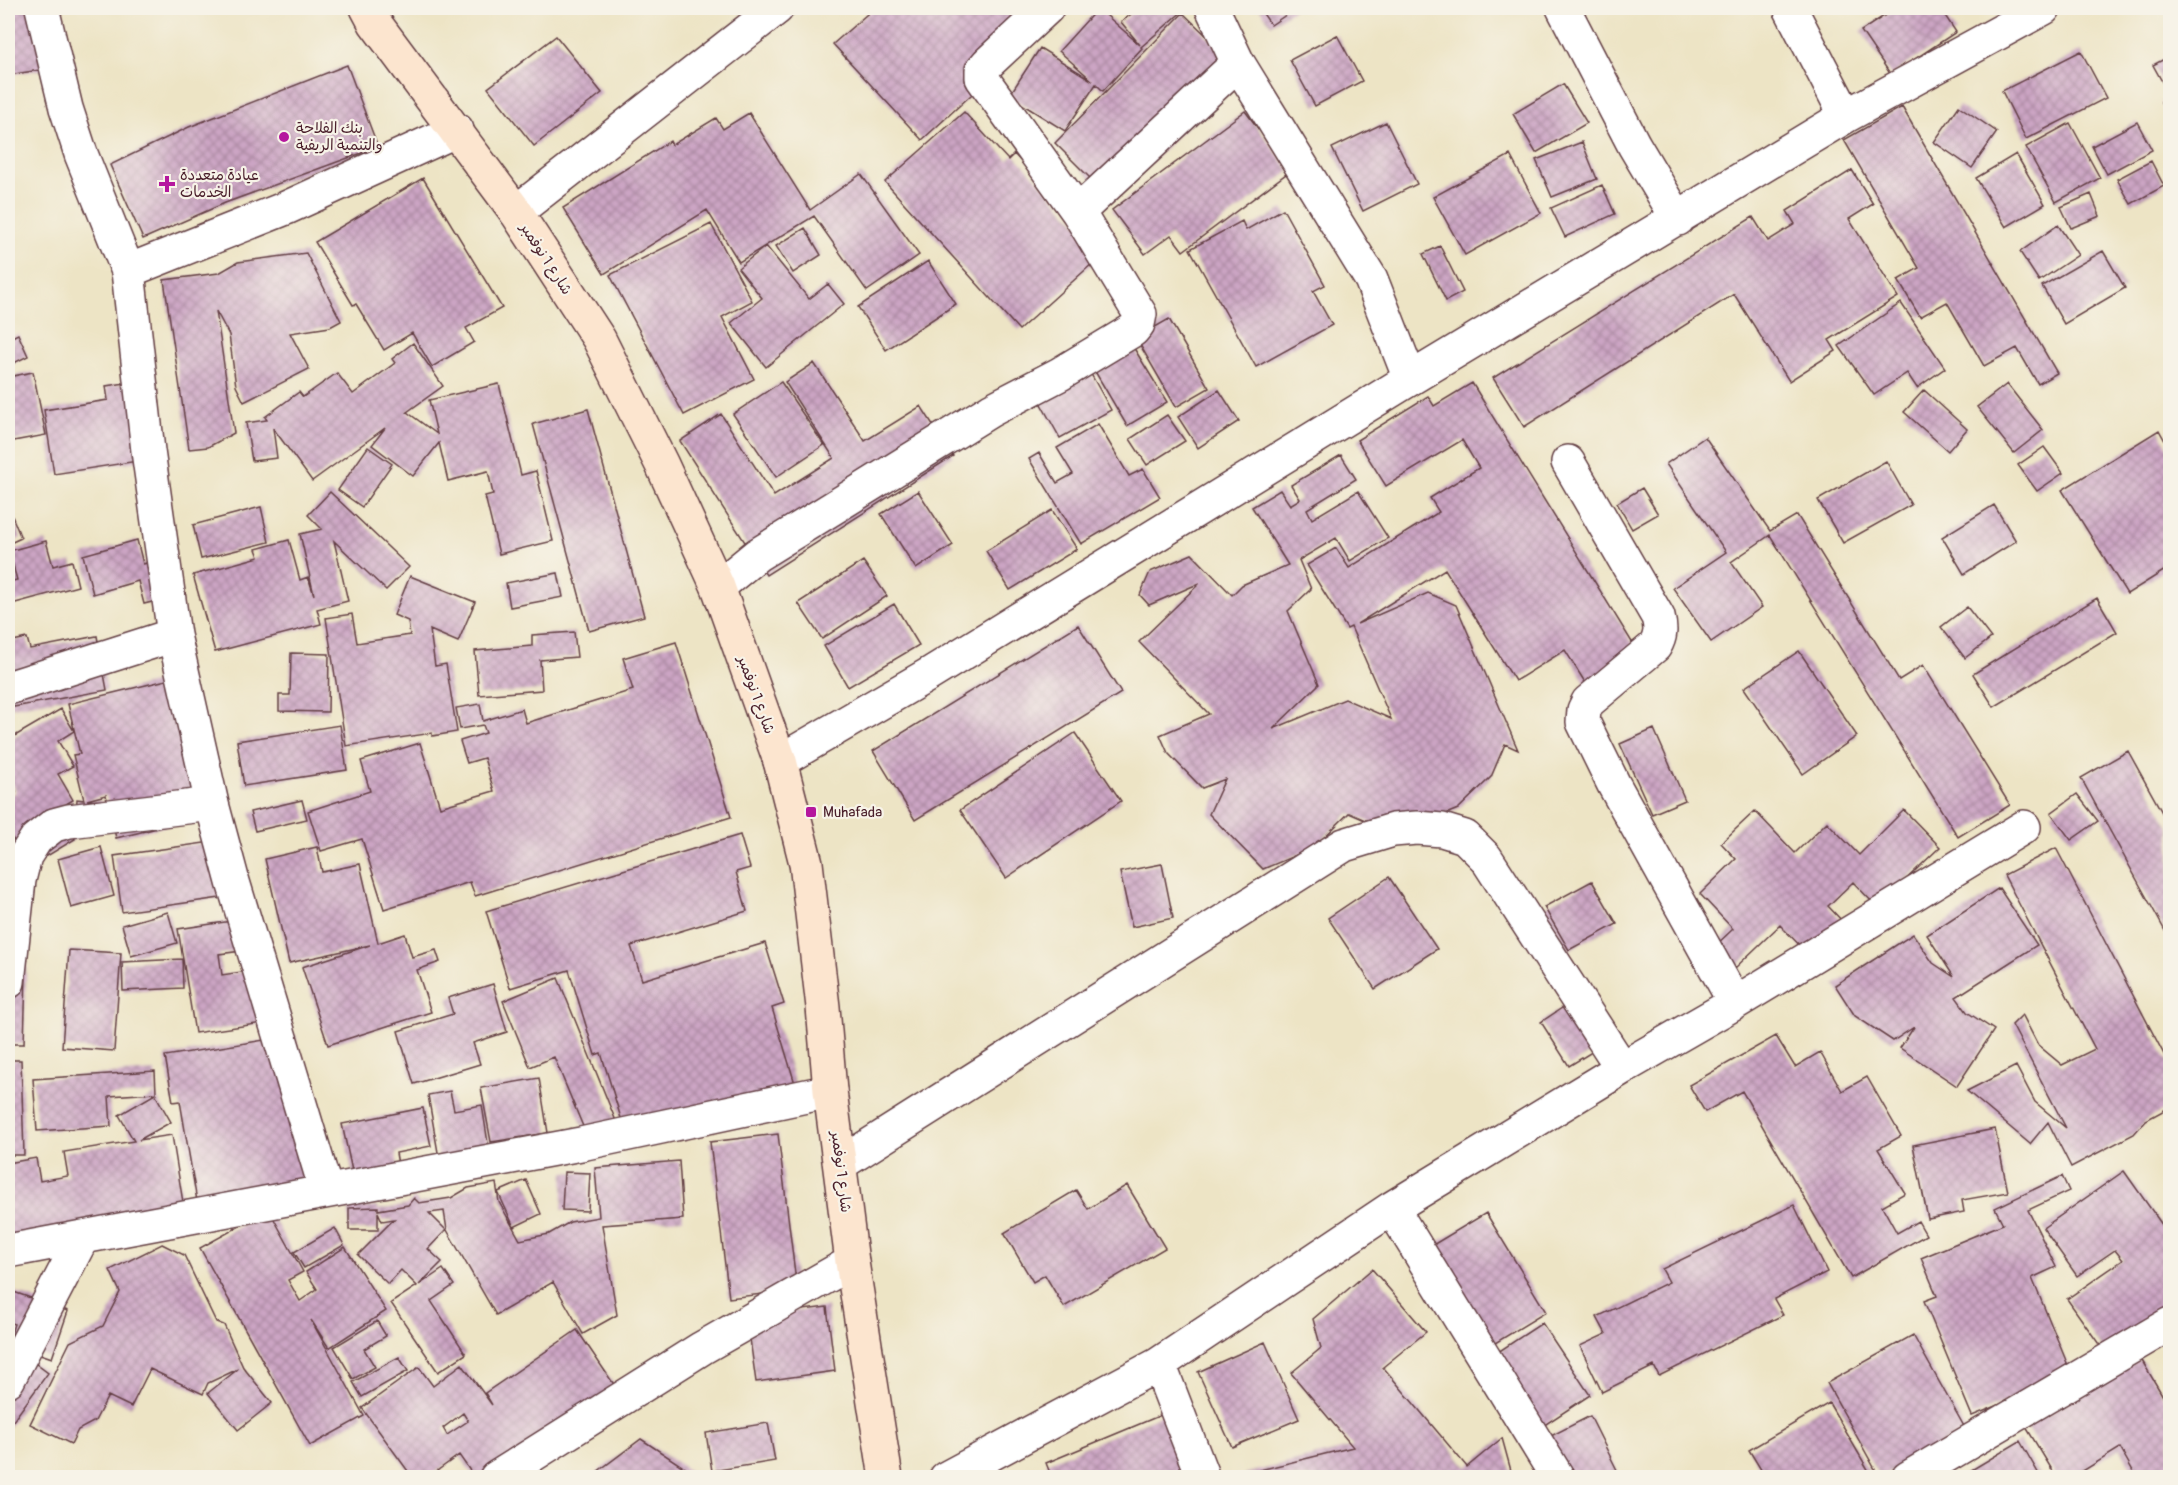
<svg xmlns="http://www.w3.org/2000/svg" width="2178" height="1485" viewBox="0 0 2178 1485" font-family="Pangolin,'Playpen Sans Arabic',sans-serif">
  <style>
    .building { fill: url(#building-cross-hatch); fill-rule: evenodd }
    .lines { fill: none; stroke-linecap: round; stroke-linejoin: round }
    .street-casing { stroke: #623d42; stroke-width: 36 }
    .secondary-casing { stroke: #623d42; stroke-width: 36 }
    .street { stroke: #fff; stroke-width: 33 }
    .secondary { stroke: #fce5cf; stroke-width: 33 }
    .poi-dot { fill: #b5179e; stroke: #f7f3e8; stroke-width: 2 }
    .labels { text-anchor: middle; dominant-baseline: central; stroke-width: 4.5; stroke-linejoin: round; paint-order: stroke }
    .poi-label { font-size: 15px; fill: #4a1f2b; stroke: #f7f3e8; text-anchor: start }
    .street-label { font-size: 15px; fill: #4a1f2b; stroke: #f7f3e8 }
  </style>
  <defs>
    <pattern id="building-cross-hatch" width="8" height="8" patternUnits="userSpaceOnUse" patternTransform="scale(1.5)"><rect width="8" height="8" fill="#cca5c4"/><path d="M0 0l8 8M0 8l8-8" fill="none" stroke="#a8869f"/></pattern>
  </defs>
  <rect width="100%" height="100%" fill="#f7f3e8"/>
  <filter id="ink" filterUnits="userSpaceOnUse"><feTurbulence type="fractalNoise" baseFrequency=".0167" numOctaves="2"/><feDisplacementMap in="SourceGraphic" scale="12" xChannelSelector="R" yChannelSelector="G"/><feConvolveMatrix kernelMatrix="1 2 1 2 8 2 1 2 1" color-interpolation-filters="sRGB"/></filter>
  <filter id="wash" filterUnits="userSpaceOnUse"><feTurbulence type="fractalNoise" baseFrequency=".008" numOctaves="4" result="noise"/><feDisplacementMap in="SourceGraphic" scale="24" xChannelSelector="R" yChannelSelector="G"/><feGaussianBlur stdDeviation="1.35" result="paint"/><feColorMatrix in="noise" values="0 0 0 0 0 0 0 0 0 0 0 0 0 0 0 0 0 1.4 0 .05"/><feComposite in="paint" operator="in"/></filter>
  <g filter="url(#wash)">
    <rect width="100%" height="100%" fill="#ede4c5"/>
    <g id="blocks">
      <path class="building" d="M 8,8 L 39,8 L 59,67 L 8,75 Z
        M 874,8 L 1066,8 L 922,140 L 833,44 Z
        M 1098,8 L 1140,45 L 1121,22 L 1139,8 L 1182,8 L 1184,10 L 1141,47 L 1142,48 L 1103,91 L 1096,84 L 1065,131 L 1009,96 L 1040,48 L 1093,81 L 1059,51 Z
        M 1259,8 L 1296,8 L 1271,25 Z
        M 1896,8 L 1940,8 L 1956,32 L 1891,75 L 1861,31 Z
        M 1183,13 L 1242,70 L 1113,201 L 1055,143 Z
        M 1337,35 L 1362,81 L 1315,106 L 1290,60 Z
        M 556,36 L 602,93 L 534,146 L 488,88 Z
        M 2081,51 L 2106,98 L 2026,139 L 2002,91 Z
        M 2170,56 L 2170,96 L 2153,65 Z
        M 347,65 L 378,147 L 225,203 L 143,239 L 110,165 L 189,127 Z
        M 1563,84 L 1587,123 L 1536,153 L 1513,114 Z
        M 2170,98 L 2170,124 L 2161,102 Z
        M 1959,106 L 1997,132 L 1972,168 L 1934,142 Z
        M 1902,107 L 2057,373 L 2038,384 L 2017,348 L 1984,366 L 1947,302 L 1920,317 L 1898,280 L 1919,268 L 1844,140 Z
        M 1245,111 L 1290,171 L 1183,251 L 1171,235 L 1145,254 L 1112,210 Z
        M 964,112 L 1008,160 L 1014,154 L 1104,253 L 1019,330 L 885,182 Z
        M 749,113 L 810,210 L 861,174 L 919,255 L 867,291 L 814,216 L 739,262 L 707,210 L 604,274 L 563,208 L 670,141 L 672,145 L 716,118 L 723,129 Z
        M 1386,122 L 1417,184 L 1363,211 L 1332,148 Z
        M 2137,122 L 2152,150 L 2107,174 L 2092,146 Z
        M 2070,123 L 2100,178 L 2056,202 L 2026,147 Z
        M 1582,142 L 1597,179 L 1552,197 L 1536,160 Z
        M 2016,154 L 2045,204 L 2006,227 L 1976,178 Z
        M 1510,155 L 1541,213 L 1465,255 L 1433,197 Z
        M 2151,161 L 2164,186 L 2131,204 L 2117,179 Z
        M 1852,170 L 1873,204 L 1849,219 L 1898,297 L 1829,340 L 1836,351 L 1789,381 L 1734,294 L 1524,427 L 1493,378 L 1753,217 L 1768,241 L 1795,224 L 1787,211 Z
        M 423,178 L 502,308 L 466,328 L 474,342 L 432,367 L 412,333 L 384,350 L 356,304 L 353,305 L 315,242 Z
        M 1602,185 L 1615,214 L 1565,237 L 1551,208 Z
        M 2091,194 L 2100,216 L 2071,228 L 2061,207 Z
        M 1283,209 L 1325,285 L 1313,291 L 1332,325 L 1256,367 L 1190,249 L 1242,221 L 1246,230 Z
        M 711,224 L 752,301 L 722,317 L 754,379 L 684,415 L 610,275 Z
        M 2058,225 L 2078,255 L 2039,281 L 2020,252 Z
        M 805,228 L 821,255 L 793,273 L 776,246 Z
        M 766,246 L 809,299 L 828,284 L 844,304 L 766,367 L 731,323 L 762,298 L 738,268 Z
        M 1440,246 L 1463,292 L 1446,301 L 1423,254 Z
        M 2103,251 L 2125,288 L 2064,324 L 2042,286 Z
        M 306,253 L 341,321 L 330,327 L 290,333 L 309,369 L 244,402 L 236,386 L 229,335 L 216,311 L 234,433 L 208,447 L 189,449 L 164,280 L 219,273 L 238,262 Z
        M 928,261 L 956,304 L 886,350 L 858,307 Z
        M 1901,303 L 1945,368 L 1917,388 L 1907,373 L 1874,395 L 1839,346 Z
        M 1169,319 L 1209,388 L 1176,407 L 1136,338 Z
        M 18,334 L 28,356 L 8,366 L 8,339 Z
        M 413,343 L 443,386 L 407,412 L 437,434 L 429,400 L 499,384 L 521,475 L 536,471 L 553,541 L 499,554 L 485,496 L 493,494 L 488,471 L 448,481 L 439,443 L 413,476 L 372,445 L 385,428 L 312,481 L 273,428 L 277,458 L 252,461 L 246,423 L 267,420 L 265,417 L 299,392 L 303,397 L 337,373 L 353,394 L 395,363 L 392,359 Z
        M 1132,345 L 1167,402 L 1127,426 L 1093,368 Z
        M 814,363 L 865,441 L 921,406 L 953,456 L 766,575 L 680,441 L 721,414 L 774,496 L 834,458 L 785,382 Z
        M 1087,367 L 1111,410 L 1060,438 L 1036,395 Z
        M 33,372 L 46,435 L 8,442 L 8,377 Z
        M 132,382 L 164,457 L 54,474 L 44,410 L 108,400 L 106,386 Z
        M 781,382 L 824,445 L 776,477 L 733,414 Z
        M 1472,383 L 1643,660 L 1591,692 L 1565,650 L 1515,681 L 1445,569 L 1357,624 L 1428,593 L 1456,605 L 1518,750 L 1505,744 L 1491,777 L 1458,809 L 1397,834 L 1349,813 L 1313,848 L 1263,869 L 1209,814 L 1225,779 L 1202,788 L 1168,753 L 1160,735 L 1209,714 L 1139,642 L 1200,583 L 1149,605 L 1140,595 L 1150,572 L 1192,554 L 1232,595 L 1242,585 L 1288,565 L 1252,507 L 1280,490 L 1290,505 L 1300,499 L 1291,485 L 1341,455 L 1356,479 L 1307,509 L 1312,519 L 1358,491 L 1388,538 L 1350,561 L 1336,538 L 1299,560 L 1311,589 L 1288,611 L 1319,684 L 1273,729 L 1345,699 L 1391,719 L 1351,627 L 1347,629 L 1307,565 L 1336,548 L 1349,568 L 1439,512 L 1430,498 L 1479,468 L 1462,440 L 1386,486 L 1357,440 L 1428,396 L 1434,406 Z
        M 2007,384 L 2043,430 L 2014,453 L 1977,407 Z
        M 1219,390 L 1239,421 L 1198,448 L 1178,417 Z
        M 1924,390 L 1967,429 L 1948,451 L 1904,412 Z
        M 588,409 L 644,616 L 589,631 L 533,424 Z
        M 1167,415 L 1185,441 L 1147,465 L 1130,439 Z
        M 1098,424 L 1129,476 L 1143,469 L 1160,497 L 1081,544 L 1029,459 L 1039,453 L 1057,483 L 1073,474 L 1057,448 Z
        M 2159,430 L 2170,450 L 2170,567 L 2127,594 L 2062,490 Z
        M 1705,437 L 1770,531 L 1797,515 L 1899,680 L 1923,665 L 2010,805 L 1958,837 L 1770,535 L 1731,562 L 1762,607 L 1711,642 L 1673,588 L 1726,552 L 1666,464 Z
        M 368,447 L 392,464 L 362,507 L 338,490 Z
        M 2044,447 L 2063,473 L 2037,491 L 2018,465 Z
        M 1886,461 L 1911,505 L 1843,543 L 1818,500 Z
        M 1642,488 L 1658,514 L 1632,529 L 1617,503 Z
        M 918,491 L 953,545 L 916,569 L 881,514 Z
        M 330,492 L 409,567 L 386,590 L 334,541 L 348,601 L 317,609 L 321,624 L 215,652 L 193,575 L 259,557 L 256,549 L 289,540 L 300,580 L 308,577 L 314,595 L 300,534 L 322,529 L 308,515 Z
        M 1994,505 L 2016,541 L 1964,574 L 1942,537 Z
        M 8,506 L 21,538 L 8,544 Z
        M 261,507 L 269,542 L 201,559 L 193,525 Z
        M 1052,510 L 1077,549 L 1010,590 L 986,551 Z
        M 137,540 L 143,564 L 166,558 L 176,596 L 144,604 L 138,581 L 93,594 L 83,555 Z
        M 46,541 L 53,566 L 72,561 L 78,586 L 8,605 L 8,582 L 17,580 L 9,551 Z
        M 863,561 L 887,596 L 822,639 L 798,603 Z
        M 558,573 L 563,597 L 510,607 L 506,583 Z
        M 410,576 L 475,602 L 458,642 L 430,630 L 435,666 L 446,664 L 457,732 L 432,736 L 432,733 L 346,746 L 326,618 L 352,614 L 357,643 L 410,635 L 408,621 L 394,615 Z
        M 2097,598 L 2117,632 L 1994,707 L 1973,674 Z
        M 894,604 L 919,645 L 848,687 L 824,646 Z
        M 1967,607 L 1991,638 L 1965,658 L 1941,627 Z
        M 1078,625 L 1121,693 L 915,820 L 873,751 Z
        M 574,632 L 577,657 L 540,660 L 542,690 L 479,695 L 475,651 L 532,646 L 532,635 Z
        M 97,636 L 107,690 L 8,708 L 8,642 L 27,638 L 30,649 Z
        M 676,642 L 731,817 L 475,896 L 470,882 L 384,909 L 362,839 L 321,851 L 308,811 L 370,791 L 361,761 L 420,743 L 440,807 L 494,791 L 484,758 L 467,763 L 460,741 L 486,733 L 483,725 L 460,729 L 456,708 L 480,704 L 483,721 L 522,709 L 526,723 L 633,690 L 623,658 Z
        M 1799,651 L 1857,736 L 1803,774 L 1744,688 Z
        M 291,653 L 329,654 L 328,712 L 279,711 L 279,695 L 290,695 Z
        M 187,675 L 216,814 L 116,838 L 106,795 L 87,800 L 104,801 L 75,832 L 77,799 L 84,800 L 73,755 L 80,754 L 68,704 Z
        M 61,709 L 74,731 L 58,741 L 73,766 L 58,774 L 73,800 L 57,809 L 75,839 L 29,867 L 8,831 L 8,797 L 16,792 L 8,778 L 8,740 Z
        M 340,725 L 347,770 L 244,786 L 237,741 Z
        M 1654,729 L 1685,800 L 1652,814 L 1620,744 Z
        M 1075,733 L 1121,801 L 1006,878 L 960,810 Z
        M 2128,751 L 2170,827 L 2170,940 L 2081,778 Z
        M 2077,794 L 2098,821 L 2071,840 L 2051,813 Z
        M 302,800 L 307,819 L 255,831 L 250,812 Z
        M 1904,810 L 1940,847 L 1877,907 L 1853,882 L 1828,906 L 1844,923 L 1810,956 L 1780,925 L 1734,969 L 1714,947 L 1733,929 L 1700,894 L 1736,859 L 1721,843 L 1755,811 L 1795,853 L 1827,822 L 1859,855 Z
        M 740,835 L 750,868 L 736,872 L 747,911 L 631,946 L 642,980 L 765,943 L 784,1004 L 772,1008 L 797,1090 L 628,1141 L 601,1053 L 595,1055 L 569,970 L 510,988 L 486,911 Z
        M 225,840 L 234,896 L 122,912 L 114,856 Z
        M 101,847 L 114,896 L 71,908 L 58,859 Z
        M 317,847 L 322,872 L 360,864 L 378,943 L 405,934 L 412,957 L 436,950 L 440,962 L 417,970 L 431,1012 L 328,1045 L 302,967 L 370,945 L 289,963 L 265,859 Z
        M 2056,848 L 2170,1066 L 2170,1107 L 2146,1120 L 2134,1134 L 2071,1167 L 2048,1122 L 2030,1144 L 1967,1091 L 2016,1066 L 2035,1102 L 2066,1128 L 2012,1025 L 2022,1015 L 2023,1016 L 2038,1045 L 2062,1065 L 2095,1049 L 2004,875 Z
        M 1162,864 L 1173,918 L 1132,927 L 1120,872 Z
        M 1389,877 L 1437,949 L 1375,989 L 1328,918 Z
        M 1592,881 L 1617,924 L 1569,950 L 1544,907 Z
        M 1999,888 L 2037,945 L 1956,997 L 1967,1012 L 1994,1030 L 1957,1086 L 1900,1048 L 1914,1027 L 1893,1041 L 1855,1016 L 1835,985 L 1913,934 L 1933,963 L 1954,977 L 1927,935 Z
        M 8,903 L 28,904 L 24,1044 L 8,1044 Z
        M 168,912 L 177,943 L 131,956 L 122,925 Z
        M 252,918 L 257,949 L 219,954 L 222,975 L 268,968 L 276,1021 L 195,1033 L 178,929 Z
        M 69,950 L 121,953 L 114,1051 L 62,1047 Z
        M 182,959 L 183,988 L 123,991 L 122,962 Z
        M 558,978 L 622,1136 L 592,1148 L 554,1057 L 530,1067 L 503,1001 Z
        M 493,984 L 507,1032 L 473,1043 L 480,1064 L 414,1084 L 398,1031 L 453,1014 L 448,998 Z
        M 1571,1002 L 1600,1047 L 1569,1066 L 1541,1022 Z
        M 296,1035 L 323,1198 L 199,1213 L 180,1101 L 173,1102 L 165,1056 Z
        M 1776,1036 L 1795,1067 L 1820,1052 L 1842,1091 L 1867,1077 L 1901,1136 L 1878,1149 L 1905,1193 L 1882,1206 L 1897,1233 L 1918,1221 L 1926,1235 L 1851,1278 L 1742,1091 L 1705,1112 L 1689,1085 Z
        M 8,1060 L 21,1060 L 24,1155 L 8,1155 Z
        M 155,1071 L 156,1093 L 109,1096 L 111,1126 L 37,1131 L 33,1079 Z
        M 539,1078 L 548,1133 L 491,1142 L 481,1088 Z
        M 450,1091 L 454,1110 L 482,1105 L 490,1156 L 440,1164 L 428,1095 Z
        M 155,1094 L 171,1122 L 139,1140 L 172,1135 L 187,1227 L 8,1257 L 8,1163 L 36,1158 L 40,1181 L 68,1176 L 64,1152 L 134,1141 L 119,1115 Z
        M 423,1108 L 431,1146 L 396,1153 L 400,1176 L 355,1185 L 342,1124 Z
        M 1995,1129 L 2008,1192 L 1962,1200 L 1964,1212 L 1928,1219 L 1913,1145 Z
        M 778,1134 L 797,1290 L 729,1298 L 710,1142 Z
        M 679,1161 L 683,1219 L 602,1225 L 617,1315 L 583,1334 L 553,1282 L 496,1315 L 447,1230 L 444,1211 L 429,1213 L 446,1230 L 428,1249 L 442,1262 L 419,1285 L 443,1269 L 454,1285 L 431,1301 L 466,1354 L 438,1372 L 391,1303 L 417,1286 L 401,1270 L 388,1284 L 358,1255 L 394,1219 L 382,1221 L 378,1212 L 378,1230 L 349,1230 L 349,1208 L 378,1207 L 378,1210 L 408,1205 L 414,1198 L 419,1203 L 451,1198 L 468,1188 L 496,1183 L 499,1202 L 520,1240 L 549,1234 L 570,1222 L 599,1217 L 595,1168 Z
        M 2124,1171 L 2170,1236 L 2170,1334 L 2113,1364 L 2067,1299 L 2123,1260 L 2115,1250 L 2077,1276 L 2043,1228 Z
        M 564,1172 L 590,1173 L 588,1211 L 562,1210 Z
        M 2062,1176 L 2069,1191 L 2028,1210 L 2056,1267 L 2032,1278 L 2072,1375 L 1972,1416 L 1924,1301 L 1937,1296 L 1921,1258 L 2003,1224 L 1995,1208 Z
        M 526,1180 L 541,1214 L 514,1227 L 498,1192 Z
        M 1127,1185 L 1165,1248 L 1064,1307 L 1045,1275 L 1033,1282 L 1004,1233 L 1076,1190 L 1088,1209 Z
        M 1794,1205 L 1827,1272 L 1774,1299 L 1783,1315 L 1659,1376 L 1654,1366 L 1602,1392 L 1580,1346 L 1606,1334 L 1597,1317 L 1669,1282 L 1662,1269 Z
        M 269,1210 L 303,1272 L 288,1280 L 300,1301 L 317,1289 L 306,1272 L 345,1247 L 386,1311 L 329,1348 L 311,1320 L 364,1416 L 310,1446 L 200,1248 Z
        M 1486,1213 L 1546,1312 L 1487,1348 L 1426,1249 Z
        M 335,1228 L 344,1245 L 304,1268 L 294,1252 Z
        M 162,1244 L 184,1255 L 216,1322 L 224,1325 L 243,1367 L 272,1403 L 238,1430 L 208,1393 L 238,1369 L 208,1383 L 203,1394 L 150,1369 L 131,1407 L 108,1396 L 95,1421 L 78,1430 L 71,1444 L 30,1424 L 70,1342 L 103,1326 L 120,1292 L 110,1270 Z
        M 1372,1269 L 1426,1332 L 1383,1367 L 1467,1467 L 1502,1438 L 1513,1478 L 1245,1478 L 1244,1474 L 1353,1447 L 1291,1373 L 1321,1348 L 1313,1319 Z
        M 8,1290 L 68,1311 L 52,1358 L 8,1343 L 14,1324 L 8,1322 Z
        M 827,1307 L 835,1371 L 756,1382 L 747,1317 Z
        M 377,1321 L 386,1336 L 364,1349 L 375,1367 L 353,1379 L 334,1347 Z
        M 1542,1323 L 1590,1395 L 1540,1428 L 1492,1356 Z
        M 577,1330 L 630,1408 L 527,1478 L 475,1478 L 459,1455 L 427,1478 L 413,1478 L 362,1408 L 419,1367 L 433,1386 L 462,1364 L 492,1405 L 485,1393 ZM 463,1413 L 468,1421 L 447,1435 L 443,1428 Z
        M 1913,1335 L 1966,1430 L 1880,1478 L 1827,1383 Z
        M 1265,1342 L 1299,1419 L 1232,1447 L 1198,1372 Z
        M 8,1343 L 48,1373 L 8,1428 Z
        M 399,1357 L 408,1371 L 362,1397 L 353,1382 Z
        M 2141,1359 L 2170,1408 L 2170,1469 L 2157,1478 L 2137,1478 L 2120,1448 L 2081,1472 L 2084,1478 L 2057,1478 L 2026,1427 Z
        M 1829,1403 L 1873,1478 L 1766,1478 L 1749,1450 Z
        M 1178,1408 L 1207,1478 L 1052,1478 L 1046,1463 Z
        M 1590,1416 L 1621,1478 L 1560,1478 L 1541,1441 Z
        M 768,1423 L 775,1461 L 712,1471 L 706,1433 Z
        M 641,1439 L 688,1470 L 693,1478 L 589,1478 Z
        M 2020,1441 L 2041,1478 L 1958,1478 Z"/>
    </g>
  </g>
  <g filter="url(#ink)">
    <use href="#blocks" fill-opacity="0" stroke="#623d42" stroke-width="1.5"/>
    <g class="lines">
      <g class="street-casing">
        <path id="street" d="M 42,8 L 66,108 L 81,154 L 128,271 L 148,451 L 174,635 L 212,804 L 233,882 L 326,1190
          M 1212,8 L 1238,63 L 1371,279 L 1410,379
          M 1563,8 L 1634,145 L 1678,219
          M 1790,8 L 1846,116
          M 516,212 L 777,8
          M 1078,212 L 1238,63
          M 128,271 L 286,208 L 457,130
          M 1568,462 L 1658,617 C 1661,628 1661,636 1655,646 L 1588,702 L 1584,710 L 1583,722 L 1614,785 L 1735,1003
          M 718,587 L 757,555 L 991,410 L 1060,374 L 1133,330 L 1138,324 L 1140,314 L 1078,212 L 982,78 L 982,70 L 988,63 L 1047,8
          M 8,688 L 174,635
          M 780,761 L 928,675 L 1410,379 L 1846,116 L 2044,8
          M 8,982 L 19,880 L 25,856 L 36,839 L 54,825 L 69,821 L 212,804
          M 840,1164 L 1344,845 L 1393,830 L 1417,828 L 1442,830 L 1465,837 L 1486,858 L 1622,1068
          M 1392,1208 L 1558,1478
          M 8,1251 L 581,1144 L 830,1091
          M 1159,1364 L 1203,1478
          M 8,1380 L 82,1238
          M 496,1478 L 702,1348 L 852,1262
          M 946,1478 L 1159,1364 L 1392,1208 L 1622,1068 L 1735,1003 L 2024,827
          M 1908,1478 L 2170,1324"/>
      </g>
      <g class="secondary-casing">
        <path id="secondary" d="M 367,8 L 375,23 L 516,212 L 599,339 L 662,465 L 718,587 L 780,761 L 806,863 L 823,1007 L 830,1091 L 852,1262 L 886,1478"/>
      </g>
      <use href="#street" class="street"/>
      <use href="#secondary" class="secondary"/>
    </g>
  </g>
  <g class="poi-dot">
    <circle cx="284" cy="137" r="6"/>
    <path d="M164 175h6v6h6v6h-6v6h-6v-6h-6v-6h6z"/>
    <rect x="805" y="806" width="12" height="12" rx="3"/>
  </g>
  <g class="labels">
    <g class="poi-label">
      <text x="296" y="128">بنك الفلاحة<tspan x="296" dy="17">والتنمية الريفية</tspan></text>
      <text x="180" y="175">عيادة متعددة<tspan x="180" dy="17">الخدمات</tspan></text>
      <text x="823" y="812">Muhafada</text>
    </g>
    <g class="street-label">
      <text transform="translate(546 259) rotate(57)">شارع 1 نوفمبر</text>
      <text transform="translate(756 695) rotate(70)">شارع 1 نوفمبر</text>
      <text transform="translate(841 1172) rotate(83)">شارع 1 نوفمبر</text>
    </g>
  </g>
  <rect width="2178" height="1485" fill="none" stroke="#f7f3e8" stroke-width="30"/>
</svg>
